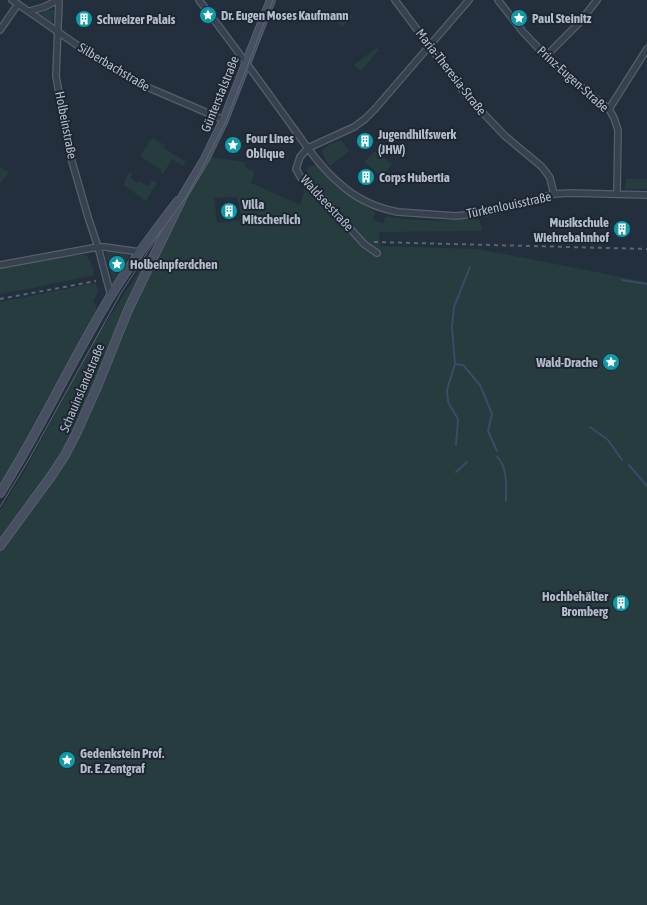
<svg xmlns="http://www.w3.org/2000/svg" width="647" height="905" viewBox="0 0 647 905" font-family="'Asap Condensed',sans-serif">
  <style>
    .green { fill: #263c3f; fill-rule: evenodd }
    .lines { fill: none; stroke-linecap: round; stroke-linejoin: round }
    .stream { stroke: #394c67; stroke-width: 2 }
    .minor-casing { stroke: #565f6c; stroke-width: 8 }
    .secondary-casing { stroke: #565f6c; stroke-width: 10 }
    .minor { stroke: #38414e; stroke-width: 5.5 }
    .secondary { stroke: #465061; stroke-width: 8 }
    .tram { stroke: #5a6575; stroke-width: 1 }
    .rail { stroke: #5a6575; stroke-width: 2; stroke-dasharray: 4 4; stroke-linecap: butt }
    .labels { text-anchor: middle; dominant-baseline: central; stroke-width: 4; stroke-linejoin: round; paint-order: stroke }
    .poi-label { font-size: 13px; font-weight: bold; fill: #b4bcc9; stroke: #1d2633; text-anchor: start }
    .street-label { font-size: 13px; fill: #b4bcc9; stroke: #1d2633 }
  </style>
  <rect width="100%" height="100%" fill="#242f3e"/>
  <path class="green" d="M 52,9 L 54,10 L 53,20 L 51,22 L 41,15 L 43,12 Z
    M 346,10 L 353,17 L 342,27 L 335,21 Z
    M 376,48 L 379,50 L 361,71 L 354,65 Z
    M 152,138 L 165,145 L 164,148 L 186,162 L 183,166 L 172,159 L 163,174 L 160,172 L 161,170 L 140,156 Z
    M 339,141 L 342,141 L 349,151 L 330,166 C 318,150 321,147 339,141 Z
    M 375,151 L 392,164 L 382,177 L 364,162 Z
    M 209,157 L 245,162 L 245,168 L 254,171 L 254,175 L 251,183 L 300,205 L 308,180 L 307,168 L 317,164 L 343,192 L 375,212 L 373,220 L 383,223 L 386,216 C 417,222 448,221 479,219 L 483,231 L 379,232 L 380,246 L 478,249 L 647,282 L 647,905 L 0,905 L 0,511 L 24,472 L 96,338 L 166,229 L 169,229 ZM 237,197 L 242,220 L 217,223 L 214,198 Z
    M 0,167 L 7,171 L 8,173 L 0,184 Z
    M 130,172 L 132,174 L 130,178 L 138,183 L 139,181 L 148,186 L 152,180 L 157,183 L 146,201 L 124,185 L 125,180 Z
    M 626,179 L 647,179 L 647,189 L 625,189 Z
    M 113,250 L 129,256 L 113,281 L 105,253 L 107,251 Z
    M 80,254 L 87,256 L 93,267 L 94,275 L 28,289 L 0,294 L 0,268 Z
    M 96,283 L 98,292 L 93,301 L 97,308 L 0,485 L 0,302 Z"/>
  <g class="lines">
    <path class="stream" d="M 622,280 L 647,284
      M 455,364 L 463,365 L 480,385 L 492,414 L 488,431 L 497,451
      M 590,427 L 608,440 L 622,460
      M 456,445 L 458,419 L 448,402 L 447,390 L 455,364 L 452,327 L 454,307 L 470,267
      M 497,457 C 508,466 506,489 506,501
      M 629,465 L 647,486
      M 456,472 L 467,462"/>
    <g class="minor-casing">
      <path id="minor" d="M 12,0 L 100,61 L 147,87 L 224,120
        M 59,0 L 56,76 L 66,134 L 71,158 L 88,217 L 98,247 L 111,296
        M 199,0 C 228,38 256,76 284,115 C 301,138 317,164 339,183 C 355,198 377,208 398,212 L 456,216 L 483,213 L 513,206 L 554,194 L 570,193 L 647,195
        M 395,0 L 466,95 L 505,136 L 541,166 L 546,172 L 550,178 L 554,194
        M 498,0 L 523,32 L 546,56 L 574,81 L 609,109 L 614,118 L 618,130 L 617,194
        M 30,11 L 44,7 L 58,0
        M 0,30 L 18,4
        M 546,56 L 579,23 L 597,0
        M 609,109 L 647,49
        M 377,253 L 364,244 L 321,196 L 301,178 L 296,169 L 300,157 L 308,148 L 354,127 L 365,119 L 375,109 L 469,0
        M 0,265 L 98,247 L 105,247 L 140,252"/>
    </g>
    <g class="secondary-casing">
      <path id="secondary" d="M 0,493 C 40,430 71,361 110,297 C 130,264 154,232 178,201
        M 0,546 L 52,475 L 65,455 L 76,434 L 97,387 L 128,310 L 184,194 L 205,159 L 224,120 L 271,0"/>
    </g>
    <use href="#minor" class="minor"/>
    <use href="#secondary" class="secondary"/>
    <path class="tram" d="M 0,507 L 28,461 L 121,293 L 160,233 L 186,197 L 198,176 L 226,121 L 273,0"/>
    <path class="rail" d="M 374,242 L 647,249
      M 0,299 L 96,281"/>
  </g>
  <defs>
    <g id="sight-disc" transform="scale(0.9)"><circle r="9.5" fill="#0f9aa8" stroke="#1d2633"/><path d="M0-6L1.8-2.2L6-1.7L2.9 1.2L3.7 5.4L0 3.3L-3.7 5.4L-2.9 1.2L-6-1.7L-1.8-2.2Z" fill="#fff"/></g>
    <g id="building-disc" transform="scale(0.9)"><circle r="9.5" fill="#0f9aa8" stroke="#1d2633"/><path d="M-4-6H4V6H1V3H-1V6H-4ZM-2.5-4.3h1.7v1.8h-1.7ZM.8-4.3h1.7v1.8H.8ZM-2.5-1h1.7V.8h-1.7ZM.8-1h1.7V.8H.8Z" fill="#fff"/></g>
  </defs>
  <g fill-rule="evenodd">
    <use href="#sight-disc" x="208" y="15"/>
    <use href="#sight-disc" x="519" y="18"/>
    <use href="#building-disc" x="84" y="19"/>
    <use href="#building-disc" x="365" y="141"/>
    <use href="#sight-disc" x="233" y="145"/>
    <use href="#building-disc" x="366" y="177"/>
    <use href="#building-disc" x="229" y="211"/>
    <use href="#building-disc" x="622" y="229"/>
    <use href="#sight-disc" x="117" y="264"/>
    <use href="#sight-disc" x="611" y="362"/>
    <use href="#building-disc" x="621" y="603"/>
    <use href="#sight-disc" x="67" y="760"/>
  </g>
  <g class="labels">
    <g class="poi-label">
      <text x="221" y="15">Dr. Eugen Moses Kaufmann</text>
      <text x="532" y="18">Paul Steinitz</text>
      <text x="97" y="19">Schweizer Palais</text>
      <text x="378" y="134">Jugendhilfswerk<tspan x="378" dy="15">(JHW)</tspan></text>
      <text x="246" y="138">Four Lines<tspan x="246" dy="15">Oblique</tspan></text>
      <text x="379" y="177">Corps Hubertia</text>
      <text x="242" y="204">Villa<tspan x="242" dy="15">Mitscherlich</tspan></text>
      <text x="609" y="222" text-anchor="end">Musikschule<tspan x="609" dy="15">Wiehrebahnhof</tspan></text>
      <text x="130" y="264">Holbeinpferdchen</text>
      <text x="598" y="362" text-anchor="end">Wald-Drache</text>
      <text x="608" y="596" text-anchor="end">Hochbehälter<tspan x="608" dy="15">Bromberg</tspan></text>
      <text x="80" y="753">Gedenkstein Prof.<tspan x="80" dy="15">Dr. E. Zentgraf</tspan></text>
    </g>
    <g class="street-label">
      <text transform="translate(114 67) rotate(31)">Silberbachstraße</text>
      <text transform="translate(451 72) rotate(52)">Maria-Theresia-Straße</text>
      <text transform="translate(573 79) rotate(42)">Prinz-Eugen-Straße</text>
      <text transform="translate(220 94) rotate(-68)">Günterstalstraße</text>
      <text transform="translate(66 125) rotate(79)">Holbeinstraße</text>
      <text transform="translate(327 203) rotate(47)">Waldseestraße</text>
      <text transform="translate(509 205) rotate(-12)">Türkenlouisstraße</text>
      <text transform="translate(82 388) rotate(-67)">Schauinslandstraße</text>
    </g>
  </g>
</svg>
